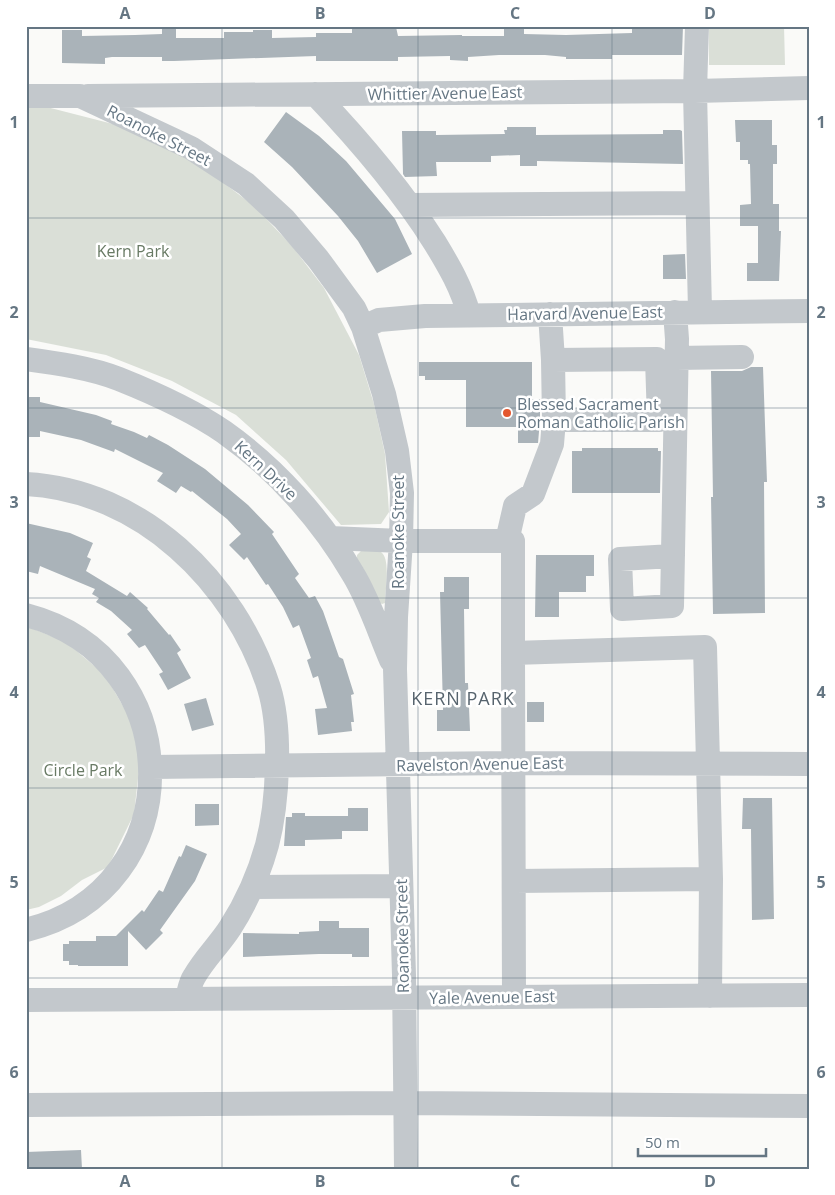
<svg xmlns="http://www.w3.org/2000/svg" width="835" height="1195" viewBox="0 0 835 1195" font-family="'Open Sans',sans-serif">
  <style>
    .green { fill: #dadfd7 }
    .building { fill: #aab3b9 }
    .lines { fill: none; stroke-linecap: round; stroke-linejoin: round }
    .minor { stroke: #c3c8cc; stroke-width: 24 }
    .grid { fill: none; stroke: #657683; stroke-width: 1; stroke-opacity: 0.55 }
    .poi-dot { fill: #e4572e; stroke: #fff; stroke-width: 2 }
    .labels { text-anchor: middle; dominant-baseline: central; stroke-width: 5; stroke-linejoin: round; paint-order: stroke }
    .street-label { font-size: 16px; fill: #657683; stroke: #fff }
    .park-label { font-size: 16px; fill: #687a64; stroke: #fff }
    .poi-label { font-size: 16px; fill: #657683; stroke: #fff; text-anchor: start }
    .neighbourhood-label { font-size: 18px; letter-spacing: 1px; fill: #57646e; stroke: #fff }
    .neatline { fill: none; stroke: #657683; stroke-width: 2 }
    .grid-label { font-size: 16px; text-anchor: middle; font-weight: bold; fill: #657683 }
  </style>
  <rect width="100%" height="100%" fill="#fafaf8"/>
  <path class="green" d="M 709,26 L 784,26 L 785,65 L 709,65 Z
    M 26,104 L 35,104 L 113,124 L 156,142 L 204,168 L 254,206 L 292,246 L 324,288 L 359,355 L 374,404 L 385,454 L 389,512 L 381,524 L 341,525 L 286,460 L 236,415 L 172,381 L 106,355 L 26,339 Z
    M 362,550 C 368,550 376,549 381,552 C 391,559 385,591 385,603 L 382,604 L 378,602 L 357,561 L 357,555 Z
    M 26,626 L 66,642 L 105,675 L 130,718 L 140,760 L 134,814 L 108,867 L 82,880 L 61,896 L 39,907 L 26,910 Z"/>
  <path class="building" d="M 352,26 L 396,27 L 398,36 L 462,35 L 462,36 L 504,36 L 504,27 L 524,27 L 524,34 L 566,35 L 632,33 L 632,26 L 683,26 L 682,55 L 612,55 L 612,59 L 566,59 L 566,57 L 545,55 L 499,55 L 468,57 L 468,61 L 450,60 L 450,56 L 398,57 L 398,61 L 316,61 L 316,56 L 174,61 L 162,61 L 162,57 L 112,57 L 105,58 L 105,64 L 62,63 L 62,30 L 82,30 L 82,36 L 135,35 L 162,34 L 162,27 L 176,27 L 176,38 L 224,38 L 224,32 L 253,32 L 253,30 L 272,30 L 272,38 L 316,37 L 316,33 L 352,33 Z
    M 286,112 L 319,136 L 346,161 L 395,219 L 412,254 L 377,273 L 358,241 L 338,216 L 292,167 L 264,142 Z
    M 735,120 L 772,120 L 772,145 L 777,145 L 777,164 L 773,164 L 773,204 L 779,204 L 779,231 L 781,231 L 779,281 L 747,281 L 747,263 L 758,263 L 758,226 L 740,226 L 740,205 L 751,204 L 750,164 L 748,164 L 748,160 L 740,160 L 740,142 L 736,142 Z
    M 507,127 L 536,127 L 536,135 L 663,134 L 663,130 L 680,130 L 682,131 L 683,164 L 537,161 L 537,166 L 520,166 L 520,155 L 491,156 L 491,162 L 436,162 L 437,176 L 405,177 L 403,174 L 402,131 L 436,131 L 436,135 L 505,134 L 504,130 L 507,130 Z
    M 685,254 L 686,279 L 663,279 L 663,255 Z
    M 419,362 L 532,362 L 532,399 L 540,399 L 540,420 L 538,443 L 518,443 L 518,427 L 466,427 L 466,380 L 425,380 L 425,376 L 419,376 Z
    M 751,367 L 763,367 L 767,482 L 764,482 L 765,613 L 713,614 L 711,497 L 713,497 L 711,371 L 742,371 Z
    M 26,397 L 40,397 L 40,402 L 96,415 L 112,421 L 111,424 L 134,432 L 147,438 L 149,435 L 168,445 L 205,469 L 248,505 L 274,532 L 272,534 L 299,574 L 295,578 L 309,598 L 315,596 L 323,611 L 339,657 L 343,659 L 354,694 L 351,695 L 354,722 L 351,722 L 352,731 L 318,735 L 315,709 L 327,708 L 318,676 L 313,678 L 307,660 L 311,658 L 299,625 L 293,628 L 283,607 L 268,584 L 266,585 L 247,557 L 244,560 L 229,545 L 241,534 L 227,519 L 192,491 L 191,492 L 181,486 L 176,493 L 157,481 L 163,473 L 115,449 L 114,452 L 81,440 L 40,431 L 40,437 L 26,437 Z
    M 582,448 L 658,448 L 658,451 L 661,451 L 660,493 L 572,493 L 572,451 L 582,451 Z
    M 26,523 L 70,533 L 93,543 L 87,557 L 91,559 L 86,571 L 127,596 L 130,592 L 148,608 L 147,609 L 169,635 L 170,634 L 181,650 L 177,653 L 191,678 L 168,690 L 159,674 L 163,672 L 145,645 L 139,648 L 127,634 L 132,630 L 111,611 L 96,602 L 99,598 L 92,594 L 95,589 L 40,566 L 38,574 L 26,571 Z
    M 536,555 L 594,555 L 594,576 L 586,576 L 586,592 L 559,592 L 559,617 L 535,617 Z
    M 444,577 L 469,577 L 469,609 L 464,609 L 465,683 L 468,683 L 470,731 L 437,731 L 437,710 L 443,710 L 440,592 L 444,592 Z
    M 206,698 L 214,725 L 192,731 L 184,704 Z
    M 527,702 L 544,702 L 544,722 L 527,722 Z
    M 743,798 L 772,798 L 774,919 L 752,920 L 751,829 L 742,829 Z
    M 195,804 L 219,804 L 219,825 L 195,826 Z
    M 348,808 L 368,808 L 368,831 L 342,831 L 342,839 L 305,840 L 305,846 L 284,846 L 286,817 L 292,817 L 292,813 L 305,813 L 305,816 L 348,816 Z
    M 186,845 L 207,854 L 195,881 L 160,930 L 163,933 L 146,950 L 128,931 L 128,966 L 78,966 L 78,965 L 69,965 L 69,961 L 63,961 L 63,944 L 69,944 L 69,941 L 96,941 L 96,936 L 116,936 L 142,910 L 144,912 L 159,890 L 163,892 L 179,856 L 181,857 Z
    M 319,921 L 339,921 L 339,928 L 369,928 L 369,957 L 352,957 L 352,954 L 319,954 L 243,957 L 243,933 L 299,934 L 299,932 L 319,931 Z
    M 81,1150 L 82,1169 L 26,1169 L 26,1152 Z"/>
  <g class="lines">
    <path class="minor" d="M 697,26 L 695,91 L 700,311
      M 315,94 C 359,140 401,189 435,243 C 449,266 462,288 469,315
      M 26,96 L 80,96 L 191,148 L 246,184 L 284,219 L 318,259 L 354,308 L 363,327 L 384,394 L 397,451 L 402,493 L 401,541 L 396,617 L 395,669 L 404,975 L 406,1169
      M 88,96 L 695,91 L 809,88
      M 410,205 L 697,203
      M 550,314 L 553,360
      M 363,327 L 379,320 L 425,316 L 809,311
      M 676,358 L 742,357
      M 26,359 C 56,363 91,368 119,379 C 154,393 192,410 224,432 C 275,468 321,519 353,574 C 369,600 379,632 391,660
      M 26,484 C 141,490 235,581 269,688 C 282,730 278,803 267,845 C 259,874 246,903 230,928 C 219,945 204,959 194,977 C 190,983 189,991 187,998
      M 330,538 L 401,541 L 513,541 L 513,653
      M 507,541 L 515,506 L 533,494 L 552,444 L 554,420 L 553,360 L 657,359 L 659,420 L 554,420
      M 673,556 L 620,559 L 622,609 L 672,606 L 677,339 L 675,312
      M 26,615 C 191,658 192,890 26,930
      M 151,767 L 514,763 L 809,764
      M 515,881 L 711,879
      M 253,887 L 401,886
      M 514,997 L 513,653 L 705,647 L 711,879 L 710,996
      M 26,1000 L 809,995
      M 26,1105 L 404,1103 L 809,1106"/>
  </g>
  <path class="grid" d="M 222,26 L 222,1169M 418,26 L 418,1169M 612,26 L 612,1169M 26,218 L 809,218M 26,408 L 809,408M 26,598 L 809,598M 26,788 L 809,788M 26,978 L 809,978"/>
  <circle class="poi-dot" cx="507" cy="413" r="5"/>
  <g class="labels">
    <g class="street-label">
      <text transform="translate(445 93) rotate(-1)">Whittier Avenue East</text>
      <text transform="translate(159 135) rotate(27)">Roanoke Street</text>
      <text transform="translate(585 313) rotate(-1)">Harvard Avenue East</text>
      <text transform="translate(266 470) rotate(43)">Kern Drive</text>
      <text transform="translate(398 532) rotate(-90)">Roanoke Street</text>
      <text transform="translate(480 764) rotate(-1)">Ravelston Avenue East</text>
      <text transform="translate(402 936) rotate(-91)">Roanoke Street</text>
      <text transform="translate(492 997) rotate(-1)">Yale Avenue East</text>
    </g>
    <g class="park-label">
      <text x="133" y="251">Kern Park</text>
      <text x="83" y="770">Circle Park</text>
    </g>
    <g class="poi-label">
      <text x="517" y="404">Blessed Sacrament<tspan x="517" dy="18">Roman Catholic Parish</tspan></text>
    </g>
    <g class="neighbourhood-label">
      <text x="463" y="698">KERN PARK</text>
    </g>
  </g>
  <rect width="835" height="1195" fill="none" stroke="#ffffff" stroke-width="55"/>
  <path d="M638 1148v8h128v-8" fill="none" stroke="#657683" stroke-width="2.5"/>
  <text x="645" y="1148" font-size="15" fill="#657683" stroke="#ffffff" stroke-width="4" paint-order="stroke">50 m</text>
  <rect x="28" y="28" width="780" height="1140" class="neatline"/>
  <g class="grid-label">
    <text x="125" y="19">A</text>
    <text x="320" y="19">B</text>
    <text x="515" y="19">C</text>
    <text x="710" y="19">D</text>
    <text x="14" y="128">1</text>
    <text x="821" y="128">1</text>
    <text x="14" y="318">2</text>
    <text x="821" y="318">2</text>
    <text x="14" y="508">3</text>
    <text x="821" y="508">3</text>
    <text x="14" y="698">4</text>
    <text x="821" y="698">4</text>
    <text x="14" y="888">5</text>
    <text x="821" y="888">5</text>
    <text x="14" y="1078">6</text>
    <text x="821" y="1078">6</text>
    <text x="125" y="1187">A</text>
    <text x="320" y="1187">B</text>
    <text x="515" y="1187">C</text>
    <text x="710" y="1187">D</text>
  </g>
</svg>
